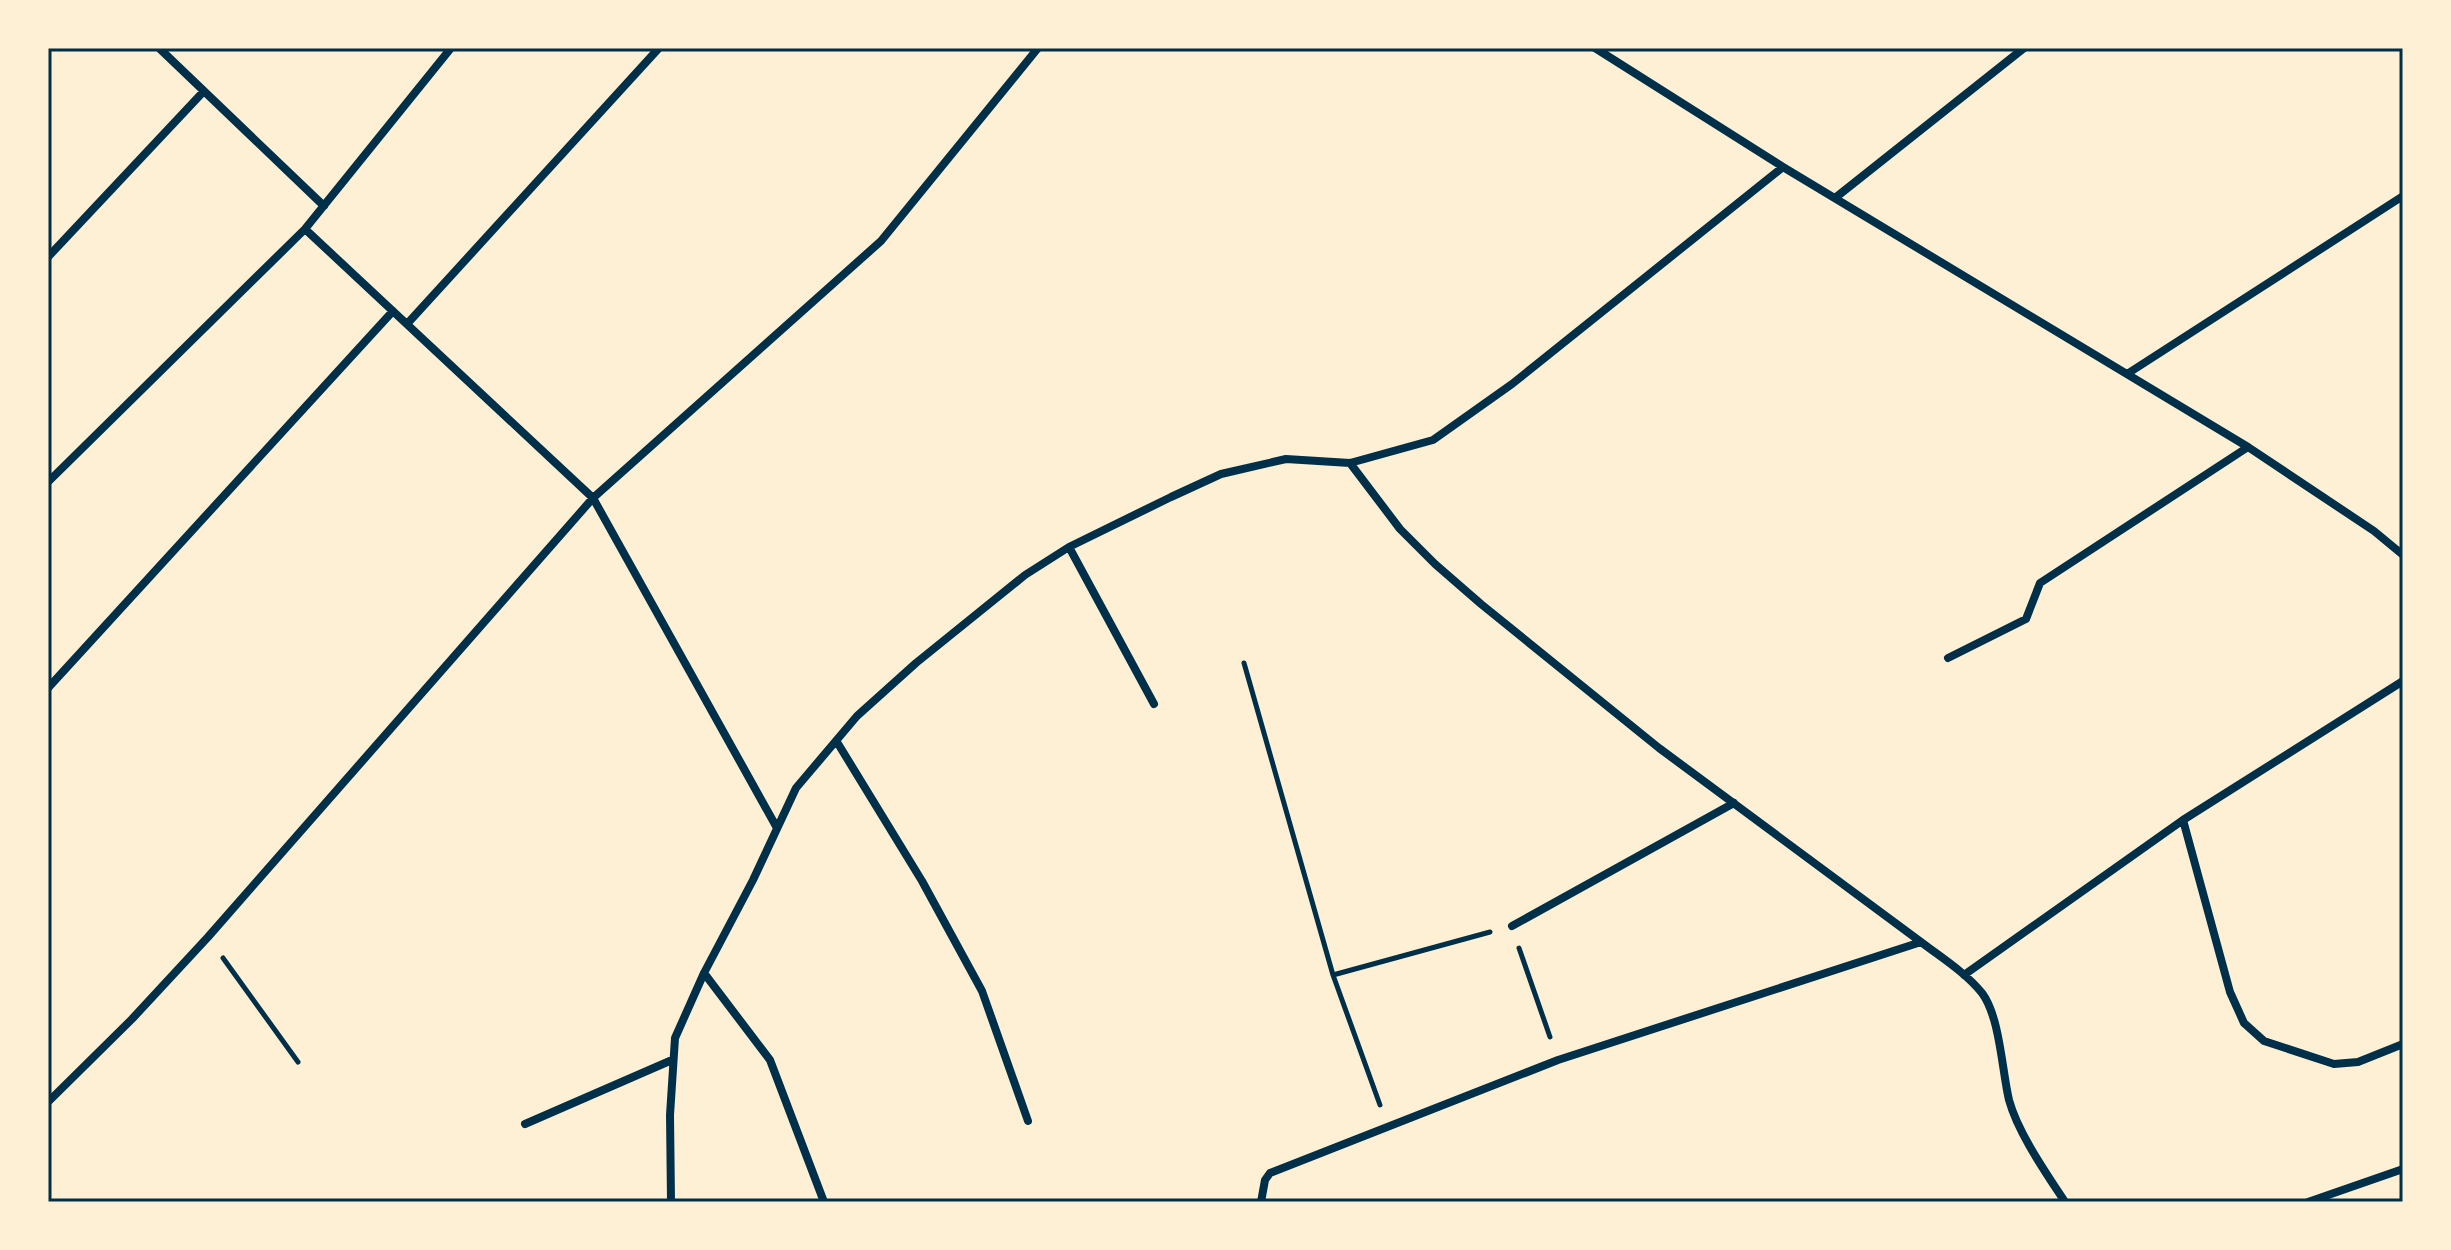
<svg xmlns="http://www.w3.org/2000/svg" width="2451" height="1250" viewBox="0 0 2451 1250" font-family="Overpass,sans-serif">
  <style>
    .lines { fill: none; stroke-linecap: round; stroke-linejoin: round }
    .path { stroke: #003049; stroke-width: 5 }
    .minor { stroke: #003049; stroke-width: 8 }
    .neatline { fill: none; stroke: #003049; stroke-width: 3 }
  </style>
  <rect width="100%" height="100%" fill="#fdf0d5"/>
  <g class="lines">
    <path class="path" d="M 1244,663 L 1333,975 L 1380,1105
      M 1519,948 L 1550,1037
      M 223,958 L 298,1062
      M 1333,975 L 1490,932"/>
    <path class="minor" d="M 159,48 L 324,206
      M 1595,48 L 1783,167 L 2248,447 L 2374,531 L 2403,555
      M 1835,198 L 2024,48
      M 305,229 L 593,498 L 777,828
      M 48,257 L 204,91
      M 407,324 L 659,48
      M 2127,374 L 2403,196
      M 1350,463 L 1400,529 L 1435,564 L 1481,604 L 1659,748 L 1921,942 C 1942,958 1966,973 1982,993 C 2000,1017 2002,1071 2009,1100 C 2018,1133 2046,1173 2065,1202
      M 48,482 L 305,229 L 451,48
      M 1069,547 L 1154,704
      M 1948,658 L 2026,619 L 2040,583 L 2248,447
      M 48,688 L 393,311
      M 837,742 L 922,881 L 982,991 L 1028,1121
      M 2183,820 L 2230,992 L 2244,1023 L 2264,1041 L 2334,1064 L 2358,1062 L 2403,1044
      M 1512,926 L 1734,803
      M 704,973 L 770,1060 L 824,1202
      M 1964,975 L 2183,820 L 2403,681
      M 48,1102 L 132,1019 L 208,937 L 593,498 L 881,241 L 1038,48
      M 525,1124 L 672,1060
      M 671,1202 L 670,1115 L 675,1038 L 704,973 L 753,880 L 796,788 L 857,716 L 916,663 L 1025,575 L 1069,547 L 1171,497 L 1221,474 L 1286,459 L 1350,463 L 1433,440 L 1512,384 L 1783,167
      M 1261,1202 L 1265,1180 L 1270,1173 L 1558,1060 L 1921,942
      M 2308,1202 L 2403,1169"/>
  </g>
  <rect width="2451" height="1250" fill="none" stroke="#fdf0d5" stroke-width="100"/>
  <rect x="50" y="50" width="2351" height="1150" class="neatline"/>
</svg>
